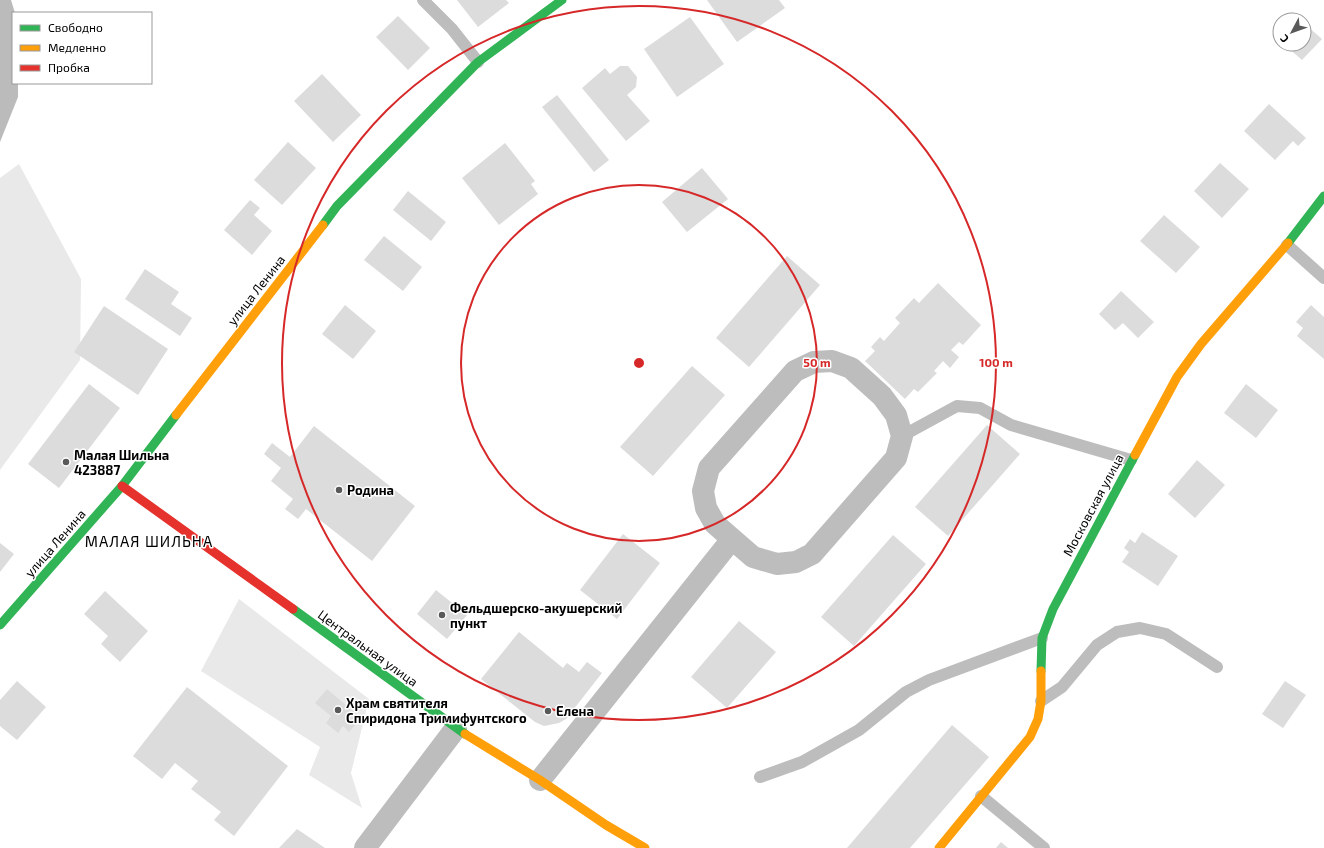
<svg xmlns="http://www.w3.org/2000/svg" width="1324" height="848" viewBox="0 0 1324 848" font-family="'Exo 2',sans-serif">
  <style>
    .green { fill: #e9e9e9 }
    .water { fill: #bbb }
    .building { fill: #dcdcdc }
    .lines { fill: none; stroke-linecap: round; stroke-linejoin: round }
    .lane { stroke: #bdbdbd; stroke-width: 12 }
    .street { stroke: #bdbdbd; stroke-width: 22 }
    .fast { stroke: #30b455; stroke-width: 9 }
    .slow { stroke: #ff9f0a; stroke-width: 9 }
    .jam { stroke: #e5322d; stroke-width: 9 }
    .ring { fill: none; stroke: #d62828; stroke-width: 2 }
    .poi-dot { fill: #595959; stroke: #fff; stroke-width: 1.5 }
    .labels { text-anchor: middle; dominant-baseline: central; stroke-width: 3; stroke-linejoin: round; paint-order: stroke }
    .street-label { font-size: 13px; fill: #000; stroke: #fff }
    .poi-label { font-size: 13px; font-weight: bold; fill: #000; stroke: #fff; text-anchor: start }
    .quarter-label { font-size: 15px; letter-spacing: 1px; fill: #000; stroke: #fff }
    .centre { fill: #d62828; stroke: #fff; stroke-width: 2 }
    .ring-label { font-size: 12px; text-anchor: middle; font-weight: bold; fill: #d62828; stroke: #fff; stroke-width: 3; stroke-linejoin: round; paint-order: stroke }
  </style>
  <rect width="100%" height="100%" fill="#fff"/>
  <path class="green" d="M 19,164 L 81,279 L 80,360 L 0,470 L 0,178 Z
    M 239,599 L 369,699 L 351,773 L 362,808 L 309,775 L 320,747 L 201,671 Z"/>
  <path class="water" d="M 0,0 L 11,0 L 15,13 L 13,13 L 13,83 L 18,83 L 18,97 L 0,142 Z"/>
  <path class="building" d="M 457,0 L 506,0 L 509,3 L 478,27 Z
    M 707,0 L 779,0 L 785,8 L 737,42 Z
    M 398,16 L 430,48 L 408,70 L 376,37 Z
    M 690,17 L 724,64 L 677,97 L 644,49 Z
    M 1306,25 L 1322,39 L 1302,60 L 1286,46 L 1288,44 L 1304,44 L 1304,27 Z
    M 620,66 L 628,66 L 637,77 L 636,87 L 627,95 L 650,121 L 626,141 L 582,88 L 605,68 L 610,74 Z
    M 322,74 L 361,115 L 333,142 L 294,101 Z
    M 557,95 L 609,160 L 594,172 L 542,107 Z
    M 1269,104 L 1306,138 L 1298,146 L 1293,141 L 1275,160 L 1244,131 Z
    M 288,142 L 316,168 L 282,205 L 254,180 Z
    M 505,143 L 535,181 L 531,184 L 538,194 L 499,225 L 462,178 Z
    M 1220,163 L 1249,189 L 1222,218 L 1194,191 Z
    M 702,168 L 728,199 L 687,232 L 662,202 Z
    M 408,191 L 446,222 L 431,241 L 393,210 Z
    M 250,200 L 260,208 L 254,215 L 272,231 L 252,255 L 224,230 Z
    M 1164,215 L 1200,247 L 1176,273 L 1140,241 Z
    M 384,236 L 422,267 L 403,291 L 364,260 Z
    M 787,256 L 820,285 L 749,367 L 716,338 Z
    M 145,269 L 179,292 L 171,304 L 192,318 L 180,336 L 125,299 Z
    M 938,283 L 981,325 L 963,345 L 959,342 L 951,350 L 959,357 L 950,368 L 943,361 L 934,371 L 937,373 L 918,392 L 914,389 L 905,399 L 865,361 L 875,351 L 871,347 L 880,337 L 884,341 L 900,323 L 895,318 L 914,298 L 919,303 Z
    M 1121,291 L 1154,322 L 1138,338 L 1123,323 L 1115,330 L 1099,314 Z
    M 345,305 L 376,331 L 353,359 L 322,334 Z
    M 1311,305 L 1324,317 L 1324,359 L 1297,336 L 1303,328 L 1296,322 Z
    M 104,306 L 168,349 L 138,395 L 74,352 Z
    M 692,366 L 725,395 L 653,476 L 620,447 Z
    M 89,384 L 120,408 L 59,488 L 28,464 Z
    M 1246,384 L 1278,410 L 1256,438 L 1224,413 Z
    M 987,425 L 1020,454 L 948,536 L 915,507 Z
    M 314,426 L 415,506 L 372,561 L 306,509 L 298,519 L 285,509 L 293,499 L 271,481 L 281,468 L 264,454 L 272,443 L 290,457 Z
    M 1197,460 L 1225,485 L 1195,518 L 1168,494 Z
    M 1142,532 L 1178,556 L 1158,586 L 1122,562 L 1129,552 L 1124,548 L 1130,539 L 1135,543 Z
    M 623,534 L 660,563 L 617,619 L 580,590 Z
    M 893,535 L 926,564 L 854,646 L 821,617 Z
    M 0,543 L 14,554 L 0,572 Z
    M 436,590 L 467,615 L 447,639 L 417,614 Z
    M 105,591 L 148,631 L 120,662 L 101,644 L 108,636 L 84,614 Z
    M 739,621 L 776,652 L 727,708 L 691,677 Z
    M 519,632 L 563,668 L 567,663 L 579,672 L 587,662 L 602,673 L 566,719 L 559,723 L 544,726 L 535,722 L 481,679 Z
    M 17,681 L 46,707 L 17,740 L 0,726 L 0,700 Z
    M 1285,681 L 1306,695 L 1283,728 L 1262,714 Z
    M 187,687 L 288,766 L 234,836 L 214,820 L 221,812 L 191,789 L 198,781 L 175,763 L 162,779 L 133,756 Z
    M 327,689 L 361,718 L 349,732 L 343,726 L 338,733 L 326,723 L 331,716 L 315,703 Z
    M 952,725 L 989,757 L 910,848 L 847,848 Z
    M 297,829 L 325,848 L 279,848 Z
    M 1001,842 L 1008,848 L 996,848 Z"/>
  <g class="lines">
    <path class="lane" d="M 423,0 L 452,29 L 478,62
      M 1287,245 L 1324,278
      M 902,436 L 957,406 L 980,408 L 1011,425 L 1131,460
      M 1041,701 L 1062,687 L 1097,645 L 1117,632 L 1140,628 L 1166,634 L 1217,667
      M 760,777 L 802,762 L 859,730 L 906,692 L 929,680 L 1042,638
      M 981,796 L 1044,848"/>
    <path class="street" d="M 832,361 L 851,368 L 882,396 L 896,415 L 902,436 L 896,458 L 812,554 L 796,562 L 777,564 L 753,557 L 715,524 L 706,508 L 703,491 L 709,468 L 795,371 L 814,362 Z
      M 540,780 L 732,539
      M 365,848 L 456,728"/>
    <path class="fast" d="M 323,225 L 337,206 L 478,62 L 562,0
      M 1288,243 L 1324,196
      M 293,609 L 465,734
      M 0,625 L 122,486 L 176,415
      M 1041,671 L 1042,638 L 1053,609 L 1135,455"/>
    <path class="slow" d="M 176,415 L 323,225
      M 1135,455 L 1177,377 L 1201,344 L 1288,243
      M 465,734 L 540,780 L 606,825 L 645,848
      M 939,848 L 1030,737 L 1038,719 L 1041,701 L 1041,671"/>
    <path class="jam" d="M 122,486 L 293,609"/>
  </g>
  <g class="ring">
    <circle cx="639" cy="363" r="178"/>
    <circle cx="639" cy="363" r="357"/>
  </g>
  <g class="poi-dot">
    <circle cx="66" cy="462" r="4"/>
    <circle cx="339" cy="490" r="4"/>
    <circle cx="442" cy="615" r="4"/>
    <circle cx="338" cy="710" r="4"/>
    <circle cx="548" cy="711" r="4"/>
  </g>
  <g class="labels">
    <g class="street-label">
      <text transform="translate(256 290) rotate(-52)">улица Ленина</text>
      <text transform="translate(1093 505) rotate(-62)">Московская улица</text>
      <text transform="translate(55 543) rotate(-49)">улица Ленина</text>
      <text transform="translate(368 648) rotate(36)">Центральная улица</text>
    </g>
    <g class="poi-label">
      <text x="74" y="455">Малая Шильна<tspan x="74" dy="15">423887</tspan></text>
      <text x="347" y="490">Родина</text>
      <text x="450" y="608">Фельдшерско-акушерский<tspan x="450" dy="15">пункт</tspan></text>
      <text x="346" y="703">Храм святителя<tspan x="346" dy="15">Спиридона Тримифунтского</tspan></text>
      <text x="556" y="711">Елена</text>
    </g>
    <g class="quarter-label">
      <text x="149" y="541">МАЛАЯ ШИЛЬНА</text>
    </g>
  </g>
  <circle cx="639" cy="363" r="6" class="centre"/>
  <g class="ring-label">
    <text x="817" y="367">50 m</text>
    <text x="996" y="367">100 m</text>
  </g>
  <rect x="12" y="12" width="140" height="72" fill="#ffffff" stroke="#999999"/>
  <rect x="20" y="25" width="20" height="6" fill="#30b455" stroke="#999999"/>
  <text x="48" y="32" font-size="12" fill="#000000">Свободно</text>
  <rect x="20" y="45" width="20" height="6" fill="#ff9f0a" stroke="#999999"/>
  <text x="48" y="52" font-size="12" fill="#000000">Медленно</text>
  <rect x="20" y="65" width="20" height="6" fill="#e5322d" stroke="#999999"/>
  <text x="48" y="72" font-size="12" fill="#000000">Пробка</text>
  <g transform="translate(1292 32) rotate(229)"><circle r="19" fill="#ffffff" stroke="#999999"/>
  <path d="M0-3L7 15L0 10L-7 15Z" fill="#595959"/>
  <text y="-6" font-size="11" font-weight="bold" text-anchor="middle" fill="#000000">С</text>
  </g>
</svg>
